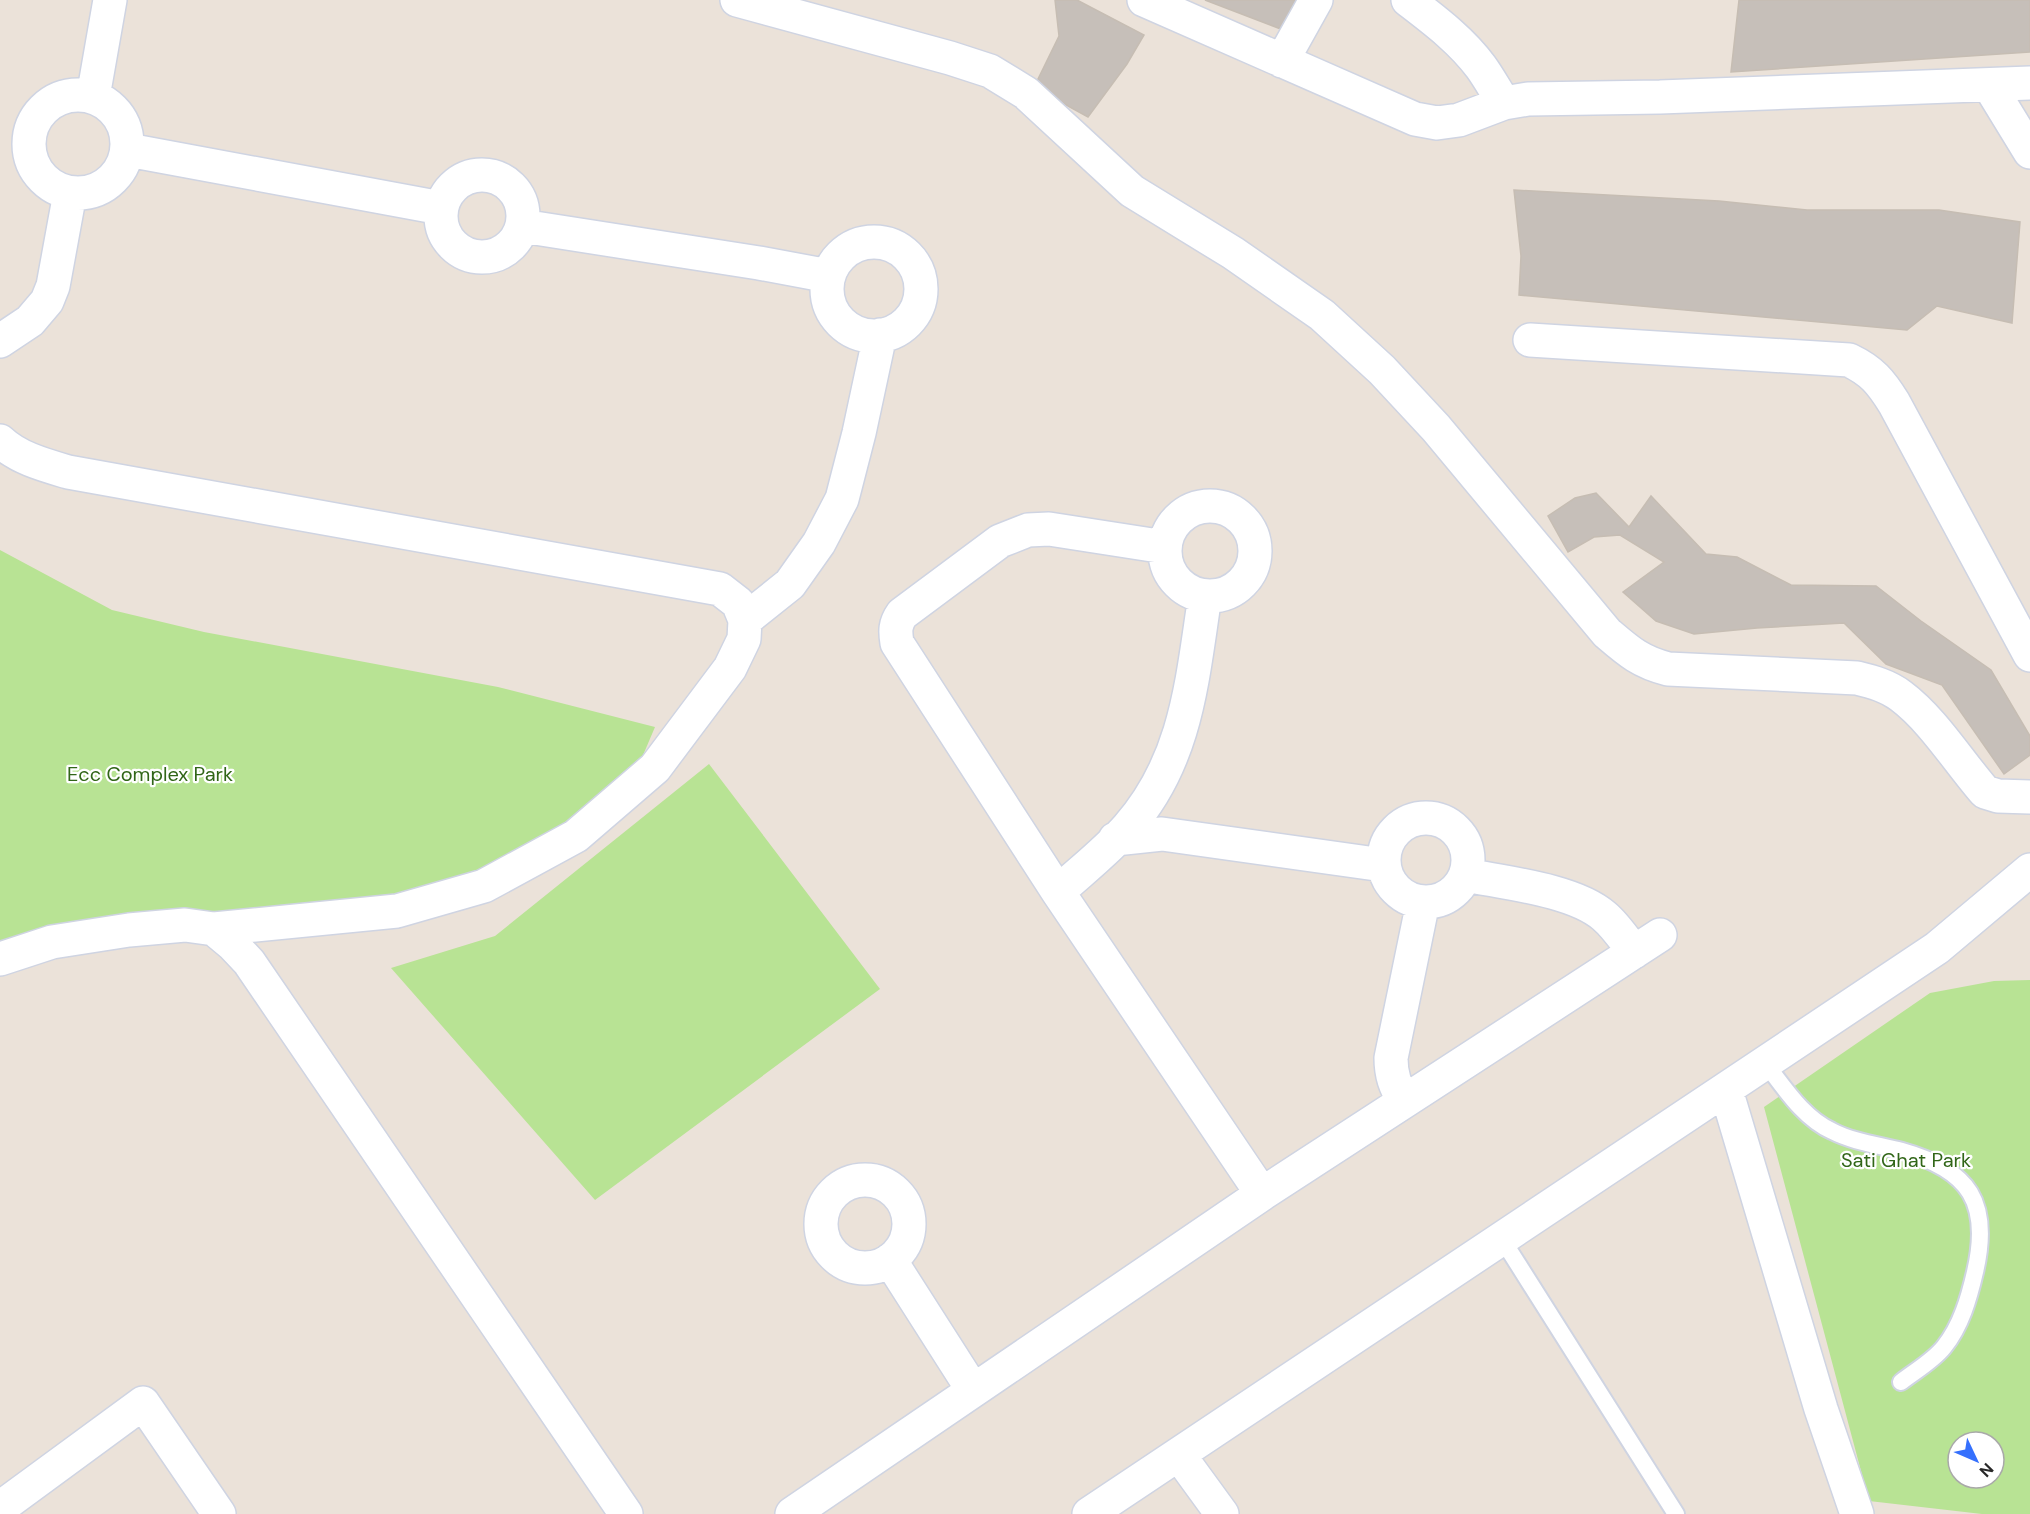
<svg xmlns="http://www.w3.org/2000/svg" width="2030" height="1514" viewBox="0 0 2030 1514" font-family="'DM Sans',sans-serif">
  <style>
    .green { fill: #b8e394; fill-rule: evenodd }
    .building { fill: #c6bfb9; stroke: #c6bdb3; stroke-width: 1.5 }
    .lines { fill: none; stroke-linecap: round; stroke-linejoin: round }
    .lane-casing { stroke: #cfd4e2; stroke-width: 20 }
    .street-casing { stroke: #cfd4e2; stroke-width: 36 }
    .lane { stroke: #fff; stroke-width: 16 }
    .street { stroke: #fff; stroke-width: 33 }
    .labels { text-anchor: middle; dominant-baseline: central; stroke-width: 4.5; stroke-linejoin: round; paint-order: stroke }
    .park-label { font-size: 20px; fill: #316618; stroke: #fff }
  </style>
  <rect width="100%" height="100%" fill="#ebe2d9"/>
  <path class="green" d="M 0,550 L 112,610 L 204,632 L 498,687 L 655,727 L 638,767 L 470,898 L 0,948 Z
    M 709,764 L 880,989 L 595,1200 L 391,968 L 495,936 Z
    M 2030,980 L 2030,1514 L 1982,1514 L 1869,1501 L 1764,1107 L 1930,993 L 1994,981 ZM 1958,1442 L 1994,1442 L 1994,1478 L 1958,1478 Z"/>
  <path class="building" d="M 1055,0 L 1077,0 L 1144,35 L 1127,64 L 1088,117 L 1055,99 L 1037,81 L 1059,36 Z
    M 1205,0 L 1304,0 L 1286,31 Z
    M 1739,0 L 2030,0 L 2030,52 L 1731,72 Z
    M 1514,190 L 1719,201 L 1807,210 L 1939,210 L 2020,222 L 2012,323 L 1937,306 L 1907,330 L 1519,295 L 1521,256 Z
    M 1596,493 L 1629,527 L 1651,496 L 1706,554 L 1737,557 L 1791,585 L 1876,586 L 1921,621 L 1991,670 L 2030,736 L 2030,755 L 2004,774 L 1942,685 L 1886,664 L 1844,623 L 1757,628 L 1694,634 L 1656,621 L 1623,592 L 1664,562 L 1620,535 L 1594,537 L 1568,552 L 1548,516 L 1575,498 Z"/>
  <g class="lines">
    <g class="lane-casing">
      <path id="lane" d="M 1765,1063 C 1784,1087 1803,1118 1832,1131 C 1853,1142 1879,1145 1902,1151 C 1970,1170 1991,1203 1975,1272 C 1969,1298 1961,1326 1944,1347 C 1933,1361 1915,1371 1901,1382
        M 1502,1239 L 1676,1514"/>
    </g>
    <g class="street-casing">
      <path id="street" d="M 737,0 L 950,58 L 990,71 L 1026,93 L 1132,191 L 1233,253 L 1322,315 L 1382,370 L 1436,428 L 1607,633 C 1628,651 1640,662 1668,669 L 1857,678 C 1873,682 1888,686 1901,696 C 1933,720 1958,761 1985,792 L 1998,796 L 2030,797
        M 1144,0 L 1415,119 L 1437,123 L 1459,120 L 1504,103 L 1528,99 L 1660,97 L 2030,83
        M 1408,0 C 1434,20 1461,40 1481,67 C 1489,78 1496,91 1504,103
        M 1282,61 L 1316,0
        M 1989,85 L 2030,152
        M29 144a49 49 0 1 1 98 0a49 49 0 1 1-98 0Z
        M 93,97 L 110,0
        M 128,150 L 441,208
        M441 216a41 41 0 1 1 82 0a41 41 0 1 1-82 0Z
        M 522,226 L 759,263 L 829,276
        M827 289a47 47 0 1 1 94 0a47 47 0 1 1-94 0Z
        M 1530,340 L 1849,360 C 1872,371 1881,382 1894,403 L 2030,655
        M 0,341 L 30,321 L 47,301 L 53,286 L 70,193
        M 0,441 C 18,458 44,465 68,472 L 720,589 L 738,603 L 745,620 L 744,639 L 730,668 L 655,768 L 576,836 L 484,886 L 397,911 L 214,929
        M1165 551a45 45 0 1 1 90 0a45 45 0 1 1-90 0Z
        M 1165,547 L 1049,529 L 1028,530 L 1000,541 L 902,614 C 895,624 895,631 897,643 L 1058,892 L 1262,1194 L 1660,935
        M 745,620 L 790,584 L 819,543 L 842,499 L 859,433 L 880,335
        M1384 860a42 42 0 1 1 84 0a42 42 0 1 1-84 0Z
        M 1115,839 L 1162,834 L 1383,865
        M 1466,875 C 1506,883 1574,890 1604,916 C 1616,926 1625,940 1634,952
        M 1058,892 C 1081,871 1108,850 1128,827 C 1187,760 1192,680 1205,596
        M 0,959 L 52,942 L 129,930 L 185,925 L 214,929 L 232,944 L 249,962 L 626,1514
        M 1726,1090 L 1821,1409 L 1857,1514
        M 1404,1101 C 1395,1086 1391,1075 1391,1058 L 1423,902
        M821 1224a44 44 0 1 1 88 0a44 44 0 1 1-88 0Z
        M 890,1260 L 973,1390
        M 1179,1455 L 1222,1514
        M 0,1508 L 143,1403 L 219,1514
        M 792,1514 L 1262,1194
        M 1089,1514 L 1937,948 L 2030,870"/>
    </g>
    <use href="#lane" class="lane"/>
    <use href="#street" class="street"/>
  </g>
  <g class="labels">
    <g class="park-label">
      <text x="150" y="774">Ecc Complex Park</text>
      <text x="1906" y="1160">Sati Ghat Park</text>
    </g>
  </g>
  <g transform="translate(1976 1460) rotate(134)"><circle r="28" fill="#ffffff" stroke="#a9a9a9" stroke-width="1.5"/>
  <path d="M0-4.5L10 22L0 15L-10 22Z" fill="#3570fd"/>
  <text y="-9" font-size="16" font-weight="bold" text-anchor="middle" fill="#282828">N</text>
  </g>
</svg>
